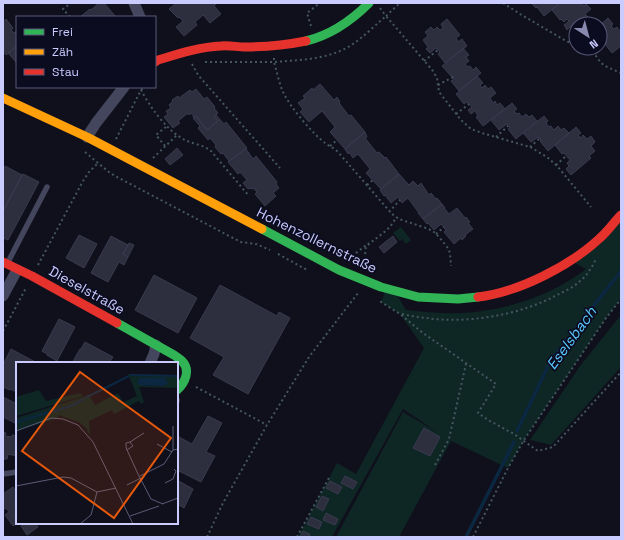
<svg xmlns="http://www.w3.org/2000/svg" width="624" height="540" viewBox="0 0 624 540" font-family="'Space Grotesk',sans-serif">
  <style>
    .green { fill: #0e2624 }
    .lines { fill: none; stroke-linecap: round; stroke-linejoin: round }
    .stream { stroke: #0b2741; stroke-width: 3.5 }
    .building { fill: #2d2e3e; stroke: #3a3a50 }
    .path { stroke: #445661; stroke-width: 2; stroke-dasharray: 2 3; stroke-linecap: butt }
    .lane { stroke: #44465d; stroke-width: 5.5 }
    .street { stroke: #44465d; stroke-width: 11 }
    .fast { stroke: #30b455; stroke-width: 9 }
    .slow { stroke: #ff9f0a; stroke-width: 9 }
    .jam { stroke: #e5322d; stroke-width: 9 }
    .labels { text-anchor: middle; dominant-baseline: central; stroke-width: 3.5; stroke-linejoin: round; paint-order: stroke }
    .street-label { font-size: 14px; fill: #cacbff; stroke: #0c0c20 }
    .water-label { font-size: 15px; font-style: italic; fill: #58c8ff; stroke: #0c0c20 }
    .inset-river { fill: none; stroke: #0b2741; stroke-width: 2 }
    .inset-road { fill: none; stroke: #5a5b77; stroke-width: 1 }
    .view { fill: #e8590c; fill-opacity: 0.15; stroke: #e8590c; stroke-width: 2 }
    .inset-edge { fill: none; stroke: #cacbff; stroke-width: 2 }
  </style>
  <rect width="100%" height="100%" fill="#10101c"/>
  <path class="green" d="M 621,215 L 621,299 L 606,318 L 524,440 L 508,468 L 451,441 L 399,537 L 336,537 L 403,412 L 437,432 L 403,409 L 332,537 L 298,537 L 337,463 L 356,474 L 424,348 L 400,314 L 381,302 L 386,289 L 398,297 L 406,310 C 425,312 444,314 464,313 C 507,310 551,296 586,269 L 571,261 Z
    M 401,227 L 411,240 L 406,244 L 402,239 L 400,241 L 393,233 Z
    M 621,315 L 621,367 L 551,445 L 530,440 L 580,366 Z"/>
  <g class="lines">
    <path class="stream" d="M 517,431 L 551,360 L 621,271
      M 466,537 L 514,442"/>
  </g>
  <path class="building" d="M 99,3 L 104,3 L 116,17 L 80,17 L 90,9 L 91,10 Z
    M 176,3 L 217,3 L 214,6 L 221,14 L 210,23 L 203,15 L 195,22 L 197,25 L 184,36 L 176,27 L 183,21 L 179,17 L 178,18 L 169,9 Z
    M 533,3 L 560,3 L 544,16 L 537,7 L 536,8 L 532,4 Z
    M 560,3 L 578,3 L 579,4 L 581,3 L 584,6 L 586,4 L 591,9 L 585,14 L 589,18 L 590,17 L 593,21 L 595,19 L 600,24 L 576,24 L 576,38 L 571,32 L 574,30 L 571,26 L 567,30 L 564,25 L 569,21 L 567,19 L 564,22 L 561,19 L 560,20 L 552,10 Z
    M 608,18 L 613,24 L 611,26 L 614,29 L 617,27 L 620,31 L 621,30 L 621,46 L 612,53 L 605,44 L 607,43 L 603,39 L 600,42 L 600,25 Z
    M 6,19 L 13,28 L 11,30 L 14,33 L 17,31 L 17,46 L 6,55 L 3,51 L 3,22 Z
    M 447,19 L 460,35 L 456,38 L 458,42 L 462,39 L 467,46 L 445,63 L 438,54 L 440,52 L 436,48 L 430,53 L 426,49 L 428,47 L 423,40 L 428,36 L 425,32 L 431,27 L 434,30 L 437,27 L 440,30 L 443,28 L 441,24 Z
    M 17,46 L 17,61 L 16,62 L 8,53 Z
    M 463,48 L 469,55 L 466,57 L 469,61 L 465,64 L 468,67 L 470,66 L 473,70 L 476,67 L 481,73 L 459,91 L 451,81 L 454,79 L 451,75 L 451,76 L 442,66 Z
    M 477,76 L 483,83 L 480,85 L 482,88 L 485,85 L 488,89 L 491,87 L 496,93 L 490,98 L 493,103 L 495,101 L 497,105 L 500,103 L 505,109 L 483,126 L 476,117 L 478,116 L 475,111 L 471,114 L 468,110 L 472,107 L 467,102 L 464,104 L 456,94 Z
    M 320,84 L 334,100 L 337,97 L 340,102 L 339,103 L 349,116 L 351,115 L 365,132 L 345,149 L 330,132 L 335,127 L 322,111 L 309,122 L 300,112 L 303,109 L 298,103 L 305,98 L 303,96 L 312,88 L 313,90 Z
    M 196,89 L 204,99 L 207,97 L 215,107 L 214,108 L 218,113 L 214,117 L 218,121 L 207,130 L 196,116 L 194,117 L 191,113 L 189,115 L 188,113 L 178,121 L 180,123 L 173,128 L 164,117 L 168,114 L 166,111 L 171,108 L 169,105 L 173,101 L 172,100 L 178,96 L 179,98 L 190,90 L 192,92 Z
    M 512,103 L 517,109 L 514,111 L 517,114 L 519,113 L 522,117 L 526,114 L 529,117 L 532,115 L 537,121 L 516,139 L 508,129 L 510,128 L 507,124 L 499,130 L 491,120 Z
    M 216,115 L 224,124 L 226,122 L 247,148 L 229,161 L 223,153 L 221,154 L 215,147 L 216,145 L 210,138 L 208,140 L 198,128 L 200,126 L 193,118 L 196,116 L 207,130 L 218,121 L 214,117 Z
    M 544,116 L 548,121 L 546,123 L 549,127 L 551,126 L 554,130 L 558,126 L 561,130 L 564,128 L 569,133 L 548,151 L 540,141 L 541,140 L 538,137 L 531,142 L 523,133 Z
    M 576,127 L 581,133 L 578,135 L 581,138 L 583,135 L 587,139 L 591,136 L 595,142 L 591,146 L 595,151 L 589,156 L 591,158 L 571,175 L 566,169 L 569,166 L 567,163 L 570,160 L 564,153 L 562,154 L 555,145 Z
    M 365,132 L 367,137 L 365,138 L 377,153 L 379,152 L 385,158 L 386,157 L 399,174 L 381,189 L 366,173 L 370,169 L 358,154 L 353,158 L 349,152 L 348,154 L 345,149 Z
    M 177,148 L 183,155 L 170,165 L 165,159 Z
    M 246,149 L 253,159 L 256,156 L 277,182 L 276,184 L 279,188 L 273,193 L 276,196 L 265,206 L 255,194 L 257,192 L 253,188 L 251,189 L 250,188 L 248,189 L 243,183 L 247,180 L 240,172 L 238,174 L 228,162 Z
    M 5,166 L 22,175 L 3,211 L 3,171 Z
    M 23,174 L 39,182 L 8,240 L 3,238 L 3,211 Z
    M 399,174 L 409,185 L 413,181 L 418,186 L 421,183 L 429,195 L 431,193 L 436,199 L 437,198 L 442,204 L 423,219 L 418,213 L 419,213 L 408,198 L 402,203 L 398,197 L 391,203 L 385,195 L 384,196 L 380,190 Z
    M 442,204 L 445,208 L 444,208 L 449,214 L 457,208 L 465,218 L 466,217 L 470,222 L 468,223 L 473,229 L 465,235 L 466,236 L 462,240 L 461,238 L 454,244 L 444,232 L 446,230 L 441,224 L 434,230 L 428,223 L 427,224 L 423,219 Z
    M 79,235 L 97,244 L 84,268 L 66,258 Z
    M 111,236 L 128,245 L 123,254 L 128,257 L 124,265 L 119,262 L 108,282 L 91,273 Z
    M 393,236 L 397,242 L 384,253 L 379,247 Z
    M 129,243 L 134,245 L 128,257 L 123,254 Z
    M 154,275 L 197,298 L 178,333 L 135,310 Z
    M 220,285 L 277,316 L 279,312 L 290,318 L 248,394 L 213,375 L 224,357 L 190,338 Z
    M 59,319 L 75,327 L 57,361 L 47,355 L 47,354 L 42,351 Z
    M 85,342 L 113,357 L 109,363 L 72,363 L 80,349 L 81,349 Z
    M 11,349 L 37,363 L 17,363 L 17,392 L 10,389 L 10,390 L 3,387 L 3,365 Z
    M 3,397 L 17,404 L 17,424 L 3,417 Z
    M 208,416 L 222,423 L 206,452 L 215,456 L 201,482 L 177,470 L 177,436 L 192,444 Z
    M 424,428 L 440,437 L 430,456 L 413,448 Z
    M 3,432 L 6,433 L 5,436 L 12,437 L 12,435 L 17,436 L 17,456 L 8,454 L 7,459 L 3,459 Z
    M 345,476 L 357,482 L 353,489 L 341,483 Z
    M 177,480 L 193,489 L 184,508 L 177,504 Z
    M 330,481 L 342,487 L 338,494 L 326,488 Z
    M 13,487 L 17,493 L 18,523 L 13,526 L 5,515 L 9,512 L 6,508 L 3,510 L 3,494 Z
    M 322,496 L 329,499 L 323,511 L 316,507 Z
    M 326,513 L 338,519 L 335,525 L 323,520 Z
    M 311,517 L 322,522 L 319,529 L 307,524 Z
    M 26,523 L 35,523 L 38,527 L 27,535 L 21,526 Z
    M 303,531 L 310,534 L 309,537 L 300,537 Z"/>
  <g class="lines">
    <path class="path" d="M 503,3 L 520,14 L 566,41 L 576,45
      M 380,8 L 386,16 L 400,3
      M 70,17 L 63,9 L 71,3
      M 311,26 L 307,13 L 320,3
      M 583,48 L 594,53 L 601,63 L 607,67 L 621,73
      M 274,58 L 274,62 C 299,60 325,60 348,47 C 362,39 374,26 386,16 L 433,71 L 437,78 L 439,92 L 461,120 L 471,129 L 482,133 L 530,147 L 547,157 L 558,167 L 591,207
      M 424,61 L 438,50
      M 205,62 L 274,62 C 277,72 279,83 283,92 C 290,107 312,133 325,143 C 329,146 334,148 338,152 L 392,214 L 399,219 L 426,228 L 433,231 L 439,237 L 448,248 L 450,253 L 451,266
      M 192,64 L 198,75 L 280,168
      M 438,85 L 453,77
      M 141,90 C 150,107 167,131 185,140 C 193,144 204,145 211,151 L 249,196
      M 456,114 L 469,104
      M 496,137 L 508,126
      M 116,139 L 141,90 L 144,87
      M 165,146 L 156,135 L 167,126
      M 330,146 L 337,140
      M 530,147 L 540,138
      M 85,152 L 110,173 L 117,177 L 233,238 L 241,242 L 256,244 L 270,250
      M 153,158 L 177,135
      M 556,165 L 566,156
      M 367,185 L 373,180
      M 389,212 L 400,200
      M 436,234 L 444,227
      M 278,254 L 307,270
      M 348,259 L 369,243
      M 366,259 L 365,251 L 366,247 C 376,237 391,230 396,217
      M 38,265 L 83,181 L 89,172 L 98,163
      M 381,301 L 381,302 L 400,314 L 423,333 L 496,384 L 478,413 L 488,420 L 514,434 L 538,451 L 553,447 L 621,372
      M 402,314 C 410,316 418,317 426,318 C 468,324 520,315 557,295 C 565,291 574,287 580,281 C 587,276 592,267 596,259
      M 3,331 L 26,288
      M 196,387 L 267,425
      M 435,465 L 449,439 L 466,364
      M 207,537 L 223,503 L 267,425 L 309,357 L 358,293
      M 297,537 L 330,476
      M 473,537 L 508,468 L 524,440 L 606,318 L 621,299"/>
    <path class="lane" d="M 7,264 L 47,187
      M 177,400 L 177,401
      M 3,474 L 17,472"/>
    <path class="street" d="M 134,3 L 140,17
      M 87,137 L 96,123 L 124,87
      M 3,296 L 17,270
      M 150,363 L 154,354 L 156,345"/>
    <path class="fast" d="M 306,41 C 331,35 351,21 369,3
      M 262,229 L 339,270 L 381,287 L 418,297 L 458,299 L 478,297
      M 117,323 L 174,355 C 177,357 180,359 182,361 C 191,370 185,383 177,390"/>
    <path class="slow" d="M 3,98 L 87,137 L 262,229"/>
    <path class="jam" d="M 155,62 L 158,60 C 178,54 199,47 221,46 C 229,45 237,47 245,47 C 265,47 286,45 306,41
      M 3,262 L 32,276 L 117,323
      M 478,297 C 519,292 570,266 600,238 C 608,231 614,222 621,215"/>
  </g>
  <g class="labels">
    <g class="street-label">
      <text transform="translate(317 240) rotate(26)">Hohenzollernstraße</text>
      <text transform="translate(87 290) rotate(29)">Dieselstraße</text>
    </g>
    <g class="water-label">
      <text transform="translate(571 338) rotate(-54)">Eselsbach</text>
    </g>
  </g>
  <g transform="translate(16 362)">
    <rect width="162" height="162" fill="#10101c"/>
    <path d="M 112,12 L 162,13 L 162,26 L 123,25 L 128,40 L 125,42 L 123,39 L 98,52 L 96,48 L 73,59 L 74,71 L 72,72 L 71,67 L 63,60 L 42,53 L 42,56 L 0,69 L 0,56 L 73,33 L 79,43 L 102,31 L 107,40 L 101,43 L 121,34 ZM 138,16 L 149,16 L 147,24 L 125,23 ZM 23,28 L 30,39 L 64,31 L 67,34 L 0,54 L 0,35 Z" fill="#0e2624" fill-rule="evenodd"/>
    <path d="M 124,16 L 149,16 L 152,21 L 147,24 L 123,23 L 121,20 Z" fill="#0b2741"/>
    <path class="inset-river" d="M 114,13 L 162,14M 69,36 L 113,14M 0,60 L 55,44 L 68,37"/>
    <path class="inset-road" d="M 157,64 L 157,88M 0,69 L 35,56 L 47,57 L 62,63 L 77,80 L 117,162M 114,80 L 128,71M 141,82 L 156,90M 111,88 L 117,84 L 114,80 L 110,81 L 110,85 L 111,88 L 122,112 L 135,137 L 147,142M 124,114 L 148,102 L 157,88 L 162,87M 149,121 L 157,117 L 160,109 L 158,107M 111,123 L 125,116M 0,124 L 47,115 L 55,116 L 81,130 L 100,126M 146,142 L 162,136M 114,154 L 143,144M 64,162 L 75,153 L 81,130"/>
    <path class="view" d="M 64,10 L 155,76 L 98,156 L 6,89 Z"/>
    <rect width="162" height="162" class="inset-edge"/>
  </g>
  <rect width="624" height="540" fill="none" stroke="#cacbff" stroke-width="8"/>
  <rect x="16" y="16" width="140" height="72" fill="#0c0c20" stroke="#585879"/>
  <rect x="24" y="29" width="20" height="6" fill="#30b455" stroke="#585879"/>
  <text x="52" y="36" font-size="12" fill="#cacbff">Frei</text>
  <rect x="24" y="49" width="20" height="6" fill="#ff9f0a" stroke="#585879"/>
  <text x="52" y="56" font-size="12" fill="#cacbff">Zäh</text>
  <rect x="24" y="69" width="20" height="6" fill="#e5322d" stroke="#585879"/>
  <text x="52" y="76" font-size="12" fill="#cacbff">Stau</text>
  <g transform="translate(588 36) rotate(144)"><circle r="19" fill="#0c0c20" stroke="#585879"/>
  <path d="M0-3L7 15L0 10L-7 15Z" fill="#898ab0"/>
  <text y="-6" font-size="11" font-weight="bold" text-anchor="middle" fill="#cacbff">N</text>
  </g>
</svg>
